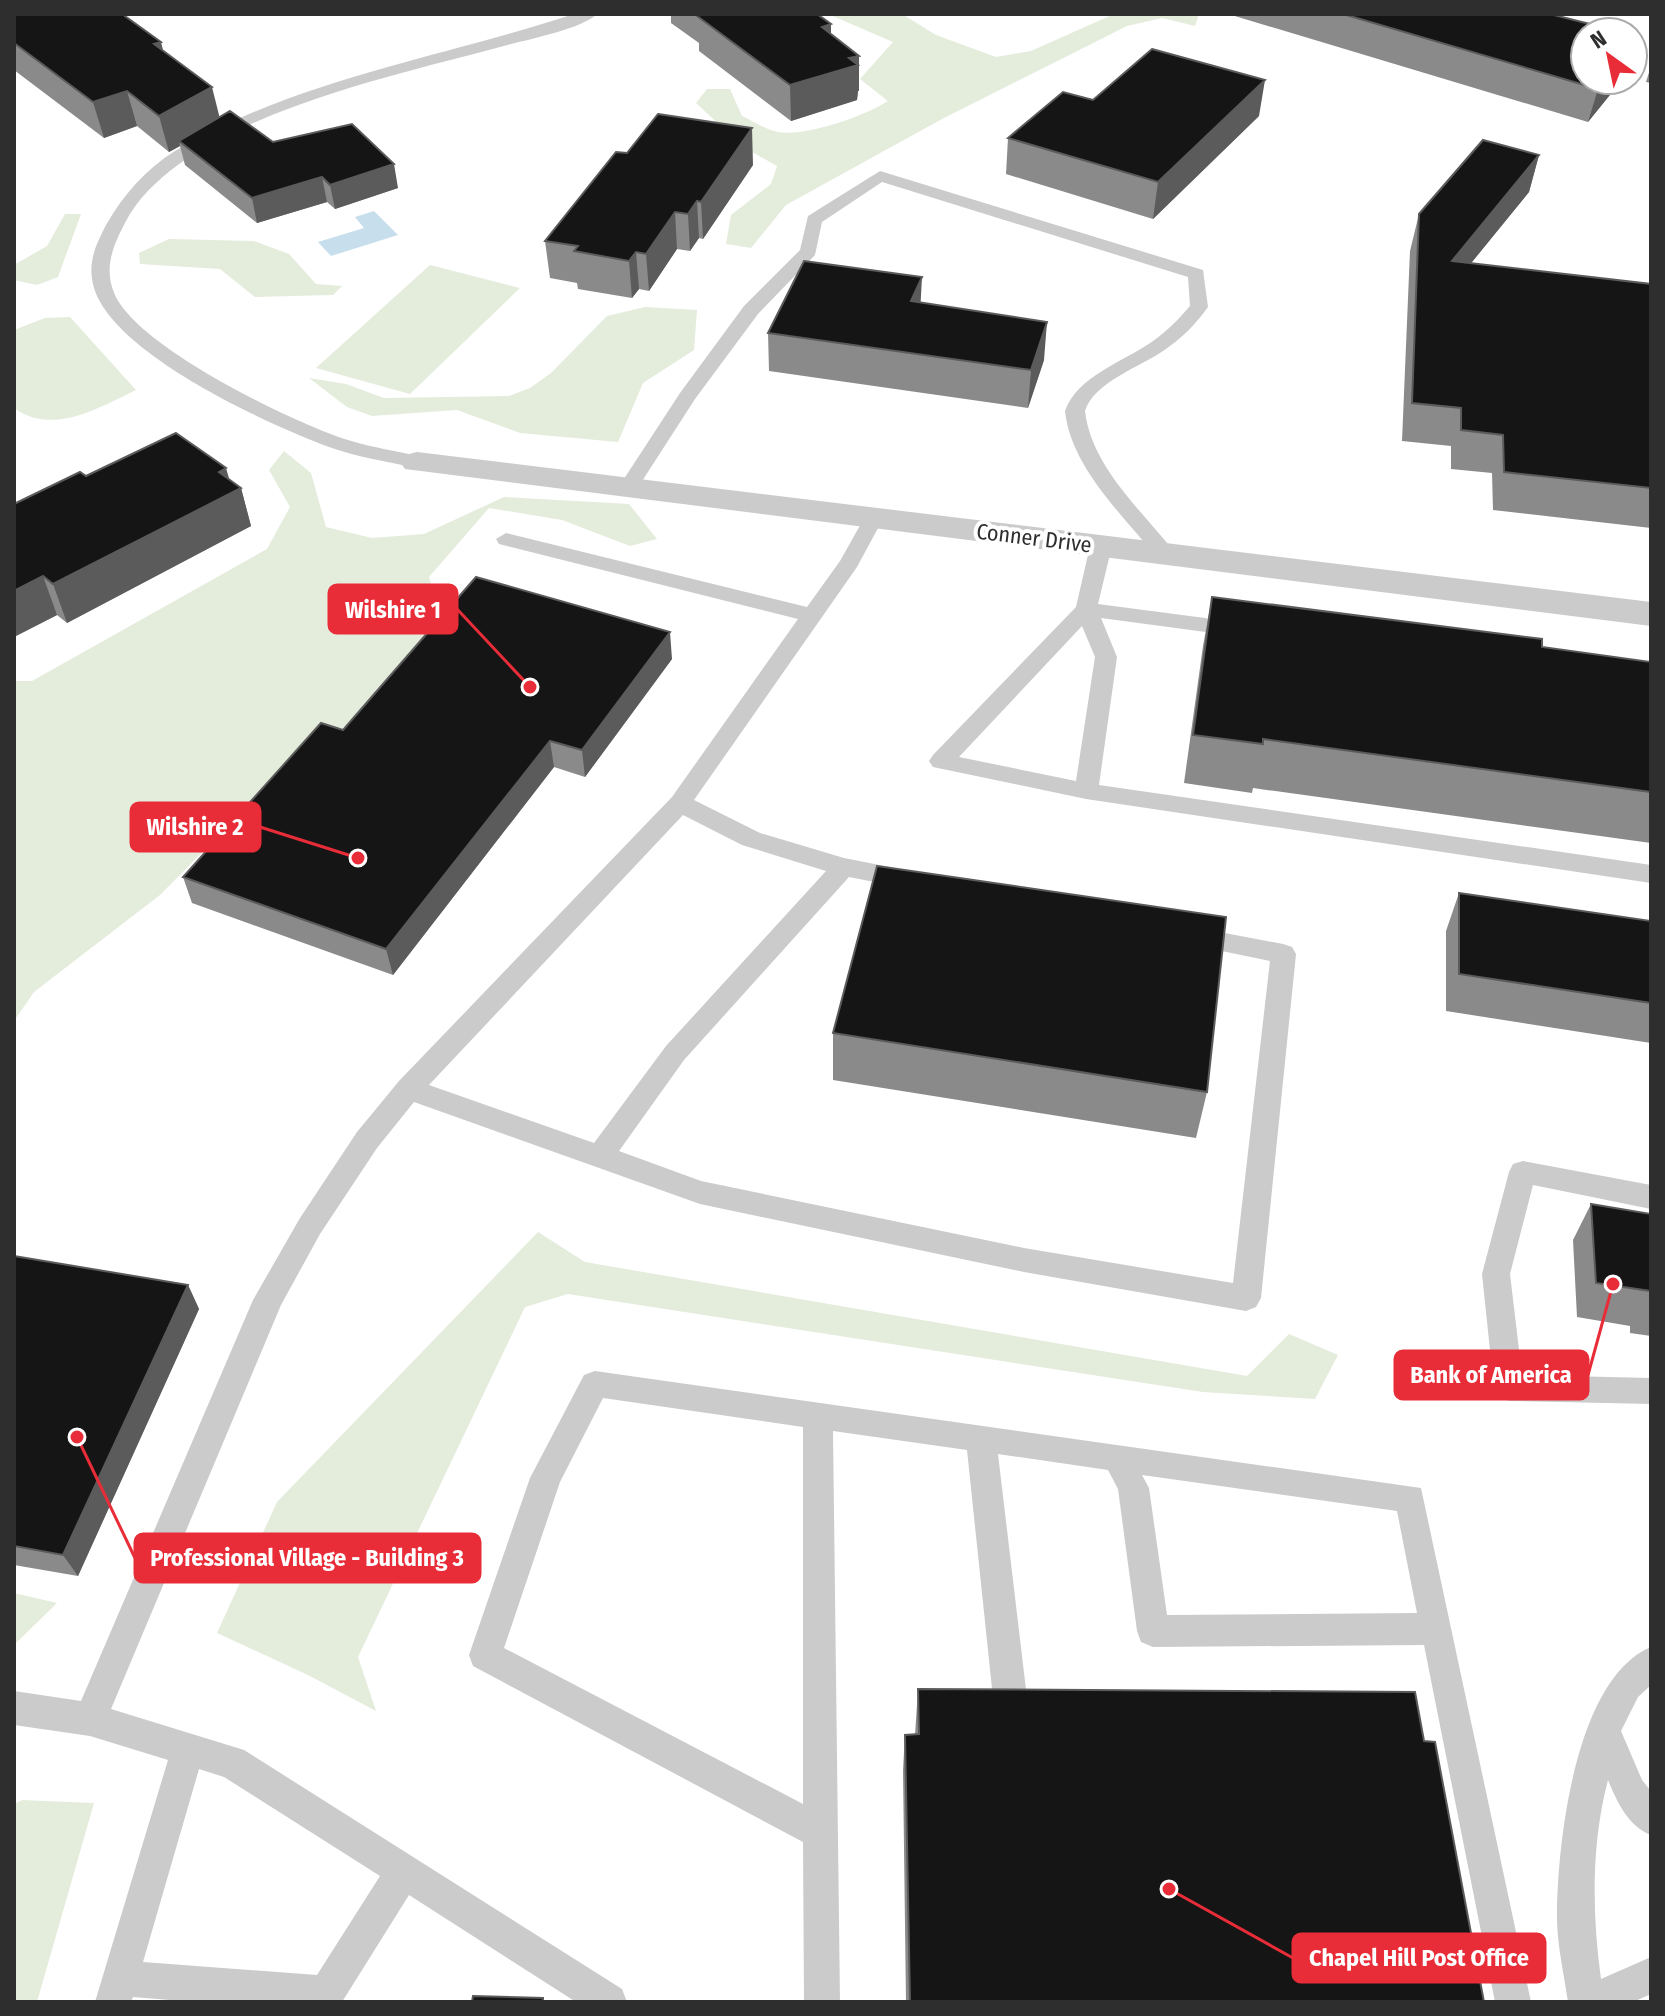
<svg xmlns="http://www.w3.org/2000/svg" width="1665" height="2016" viewBox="0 0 1665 2016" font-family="'Fira Sans Condensed',sans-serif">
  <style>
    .green { fill: #e4ecdc }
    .water { fill: #c7deec }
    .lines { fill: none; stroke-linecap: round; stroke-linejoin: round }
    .service { fill: #cbcbcb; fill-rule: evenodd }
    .minor { fill: #cbcbcb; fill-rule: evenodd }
    .wall { fill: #8a8a8a }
    .shaded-wall { fill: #5b5b5b }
    .building { fill: #151515; stroke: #5b5b5b; stroke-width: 2 }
    .labels { text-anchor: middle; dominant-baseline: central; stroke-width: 8; stroke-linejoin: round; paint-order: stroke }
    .street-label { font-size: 22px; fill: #2e2e2e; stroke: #fff }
    .leader { fill: none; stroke: #e92d38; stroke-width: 3 }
    .callout-dot { fill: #e92d38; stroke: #fff; stroke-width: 3 }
    .callout { fill: #e92d38; stroke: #e92d38; stroke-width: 3 }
    .callout-label { font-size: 24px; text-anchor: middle; font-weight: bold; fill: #fff }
  </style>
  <rect width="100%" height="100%" fill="#fff"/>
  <path class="green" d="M 828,14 L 902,14 L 936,35 L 996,57 L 1031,51 L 1114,14 L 1199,14 L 1195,26 L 1162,18 L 1127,26 L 942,119 L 786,205 L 751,248 L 726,244 L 731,215 L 771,184 L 777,166 L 743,147 L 696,103 L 707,89 L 730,89 L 742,116 C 753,121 766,130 778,132 C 805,137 865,116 888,101 L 860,79 L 893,42 Z
    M 65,214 L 81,214 L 58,277 L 37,285 L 14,280 L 14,265 L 47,246 Z
    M 169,239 L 254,241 L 289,254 L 316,284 L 342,286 L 333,295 L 255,297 L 220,269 L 140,264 L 139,253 Z
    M 430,265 L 520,288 L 410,394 L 316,368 Z
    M 645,307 L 697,310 L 694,350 L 643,383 L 618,442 L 520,433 L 457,410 L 372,416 L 347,407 L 309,378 L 346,384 L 384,398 L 509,396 L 530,388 L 551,373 L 607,316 Z
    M 70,317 L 136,390 C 98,408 53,436 14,408 L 14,330 L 45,318 Z
    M 284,451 L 311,473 L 326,527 L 372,538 L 424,534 L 504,497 L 629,504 L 657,539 L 630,546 L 562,520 L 489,508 L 429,577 L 442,618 L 365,714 L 302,752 L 160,895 L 34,992 L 14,1021 L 14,681 L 32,681 L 267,549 L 290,507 L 269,470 Z
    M 538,1232 L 585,1262 L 1247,1376 L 1289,1334 L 1338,1355 L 1315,1399 L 1203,1392 L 568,1294 L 525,1307 L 358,1657 L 376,1711 L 308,1675 L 217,1633 L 277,1502 Z
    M 14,1593 L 57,1603 L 15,1644 L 14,1643 Z
    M 22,1800 L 94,1803 L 37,2002 L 14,2002 L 14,1804 Z"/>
  <path class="water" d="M 374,211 L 398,235 L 331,256 L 318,242 L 364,228 L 355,217 Z"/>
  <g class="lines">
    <path class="service" d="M 574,14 L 597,14 C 580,30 524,40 500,47 C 394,76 181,119 126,221 C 113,246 103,268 115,295 C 139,348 292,422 348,440 C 373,448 399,451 424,458 L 427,462 L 424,466 L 417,468 C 388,462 357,457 329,447 C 267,424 114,354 94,288 C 87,264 95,246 106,225 C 123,195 146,169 175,151 C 297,79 441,58 574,14 Z
      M 880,171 L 1203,270 L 1208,307 C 1196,324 1181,339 1163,351 C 1140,367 1094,382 1085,411 C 1091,465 1140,509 1172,549 L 1176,554 L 1172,559 L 1158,559 C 1124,516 1071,468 1065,411 C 1077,376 1125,361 1153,341 C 1167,331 1179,319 1190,306 L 1188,277 L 882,182 L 822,222 L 815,255 L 758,314 L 695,399 L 635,492 L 621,492 L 618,488 L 680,393 L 744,306 L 800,250 L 808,216 Z
      M 874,511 L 884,517 L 857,567 L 694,800 L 760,833 L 844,858 L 910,871 L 919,874 L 922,880 L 919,886 L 910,889 L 849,877 L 684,1060 L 619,1151 L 701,1181 L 1024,1248 L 1233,1283 L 1270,961 L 1188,944 L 1179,942 L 1175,935 L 1179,928 L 1188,926 L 1283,944 L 1292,947 L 1296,954 L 1261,1298 L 1256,1307 L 1246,1311 L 1024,1272 L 700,1204 L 414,1102 L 377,1148 L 320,1234 L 281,1305 L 111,1709 L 244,1750 L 622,1989 L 627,2002 L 576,2002 L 409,1895 L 342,2002 L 194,2002 L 133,1997 L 131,2002 L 95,2002 L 168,1760 L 90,1736 L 14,1725 L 14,1691 L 81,1701 L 253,1300 L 300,1218 L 357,1132 L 399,1081 L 672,797 L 798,619 L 499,544 L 496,539 L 506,533 L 807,607 L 840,561 L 867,513 ZM 683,815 L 742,845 L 826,871 L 666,1046 L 594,1143 L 429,1085 ZM 199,1769 L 224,1777 L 380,1876 L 317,1975 L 143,1962 Z
      M 1101,539 L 1112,546 L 1098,604 L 1243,623 L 1254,630 L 1243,637 L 1101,618 L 1117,657 L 1099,785 L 1651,865 L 1651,883 L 1086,799 L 933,767 L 929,761 L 933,755 L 1076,607 L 1090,546 ZM 1082,626 L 1095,657 L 1076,781 L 959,757 Z
      M 1523,1161 L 1651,1185 L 1651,1209 L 1533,1185 L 1510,1274 L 1522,1375 L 1651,1378 L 1651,1404 L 1509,1401 L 1498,1397 L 1494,1388 L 1482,1274 L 1509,1172 L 1513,1164 Z
      M 595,1371 L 1421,1488 L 1531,2002 L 1495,2002 L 1424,1645 L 1153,1647 L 1141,1642 L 1137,1631 L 1118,1489 L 1108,1470 L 998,1454 L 1027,1698 L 1022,1710 L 1010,1714 L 998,1710 L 993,1698 L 967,1450 L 833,1431 L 840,2002 L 804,2002 L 803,1842 L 473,1666 L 469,1655 L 530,1478 L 584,1375 ZM 603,1398 L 803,1427 L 803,1804 L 504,1648 L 560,1482 ZM 1142,1475 L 1397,1511 L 1417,1613 L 1167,1615 L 1149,1488 Z
      M 1651,1647 L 1651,1685 L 1638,1697 L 1621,1731 L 1642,1780 L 1651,1791 L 1651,1835 C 1628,1826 1617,1802 1608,1780 C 1591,1844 1592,1914 1601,1979 L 1651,1957 L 1651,1994 L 1633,2002 L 1568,2002 C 1564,1974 1557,1945 1557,1917 C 1557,1845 1575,1678 1651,1647 Z"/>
    <path class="minor" d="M 417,452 L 1651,602 L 1651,626 L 405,469 L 400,462 L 405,455 Z"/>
  </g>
  <path class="wall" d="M 14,14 L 163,51 L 219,117 L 273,142 L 398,188 L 335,209 L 327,202 L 257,223 L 185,165 L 180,146 L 169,152 L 137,126 L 104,138 L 14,70 Z
    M 671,14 L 817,14 L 831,34 L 859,91 L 858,91 L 857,100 L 791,121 L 699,51 L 699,43 L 671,23 Z
    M 1228,14 L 1550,14 L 1585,80 L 1622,80 L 1588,122 Z
    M 1651,66 L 1651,83 L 1646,82 Z
    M 1093,100 L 1259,116 L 1153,219 L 1006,174 L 1008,138 Z
    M 1539,155 L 1529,192 L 1471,263 L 1651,284 L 1651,528 L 1493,510 L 1492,473 L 1451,469 L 1451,446 L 1402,441 L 1410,251 L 1419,214 Z
    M 753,165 L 703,239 L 699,238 L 690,251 L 677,249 L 649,291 L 639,289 L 632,298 L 578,289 L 577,283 L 550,278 L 545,241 Z
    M 921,303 L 1044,360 L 1028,408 L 769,371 L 768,333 Z
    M 86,476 L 229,479 L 241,488 L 251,526 L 67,623 L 57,615 L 14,637 L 14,504 Z
    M 1212,597 L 1542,647 L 1651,662 L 1651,843 L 1253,788 L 1252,793 L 1184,783 L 1203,646 Z
    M 672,659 L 585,777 L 554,767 L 393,975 L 192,903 L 183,877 L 343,730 Z
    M 1459,893 L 1651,921 L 1651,1043 L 1446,1011 L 1446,931 Z
    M 833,1033 L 1207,1092 L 1196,1138 L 833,1080 Z
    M 1591,1204 L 1651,1214 L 1651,1336 L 1630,1333 L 1630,1326 L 1577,1317 L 1573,1240 Z
    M 14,1256 L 188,1285 L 199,1309 L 78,1576 L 14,1565 Z
    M 918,1689 L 1424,1741 L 1484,2002 L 906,2002 L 903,1770 L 905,1735 L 915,1735 Z"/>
  <path class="shaded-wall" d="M 831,24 L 831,59 L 822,27 Z
    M 1641,37 L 1633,62 L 1633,46 Z
    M 161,42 L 170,78 L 154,44 Z
    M 859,56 L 859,91 L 858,91 L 857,100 L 791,121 L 790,85 L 849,58 Z
    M 1265,80 L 1259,116 L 1153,219 L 1158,182 Z
    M 1605,80 L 1622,80 L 1588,122 L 1598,89 Z
    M 212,87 L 221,123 L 179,141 L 180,146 L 169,152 L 159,116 Z
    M 127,91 L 137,126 L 104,138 L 93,102 Z
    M 752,128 L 753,165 L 703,239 L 701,202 Z
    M 1539,155 L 1529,192 L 1442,299 L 1452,261 Z
    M 394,164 L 398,188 L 335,209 L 330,185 Z
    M 322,177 L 327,202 L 257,223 L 252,198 Z
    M 697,201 L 699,238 L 690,251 L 688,214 Z
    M 675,212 L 677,249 L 649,291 L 646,254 Z
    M 636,252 L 639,289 L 632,298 L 629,261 Z
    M 922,277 L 920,314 L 911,301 Z
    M 1047,322 L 1044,360 L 1028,408 L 1031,370 Z
    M 226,468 L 233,492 L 241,488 L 251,526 L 67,623 L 53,584 L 219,472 Z
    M 43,576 L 57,615 L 14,637 L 14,591 Z
    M 670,632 L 672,659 L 585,777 L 582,750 Z
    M 550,741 L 554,767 L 393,975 L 386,949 Z
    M 188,1285 L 199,1309 L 78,1576 L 63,1555 Z"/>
  <path class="building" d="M 14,14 L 122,14 L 161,42 L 154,44 L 212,87 L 159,116 L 127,91 L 93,102 L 14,43 Z
    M 704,14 L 817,14 L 831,24 L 822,27 L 859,56 L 849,58 L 858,65 L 790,85 L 697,16 Z
    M 1343,14 L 1550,14 L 1622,32 L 1585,32 L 1585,80 L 1605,80 L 1598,89 Z
    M 1633,35 L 1641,37 L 1633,46 Z
    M 1152,49 L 1265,80 L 1158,182 L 1008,138 L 1063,92 L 1093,100 Z
    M 230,111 L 273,142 L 352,124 L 394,164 L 330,185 L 322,177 L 252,198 L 179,141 Z
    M 658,114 L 752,128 L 701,202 L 697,201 L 688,214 L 675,212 L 646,254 L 636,252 L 629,261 L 574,251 L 578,246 L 545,241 L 616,152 L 627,153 Z
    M 1483,140 L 1539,155 L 1452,261 L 1651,284 L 1651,488 L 1504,472 L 1503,435 L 1461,430 L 1461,408 L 1412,403 L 1419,214 Z
    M 804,261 L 922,277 L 911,301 L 1047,322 L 1031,370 L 768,333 Z
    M 176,433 L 226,468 L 219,472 L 241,488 L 53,584 L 43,576 L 14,591 L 14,504 L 80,472 L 86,476 Z
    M 476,577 L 670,632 L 582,750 L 550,741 L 386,949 L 183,877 L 321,723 L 343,730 Z
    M 1212,597 L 1542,639 L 1542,647 L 1651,662 L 1651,792 L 1263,739 L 1263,744 L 1193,735 Z
    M 877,866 L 1226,917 L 1207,1092 L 833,1033 Z
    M 1459,893 L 1651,921 L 1651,1003 L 1459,974 Z
    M 1591,1204 L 1651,1214 L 1651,1298 L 1650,1291 L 1596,1283 Z
    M 14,1256 L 188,1285 L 63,1555 L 14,1546 Z
    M 918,1689 L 1415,1692 L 1424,1741 L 1435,1742 L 1484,2002 L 910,2002 L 905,1735 L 919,1734 Z
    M 473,1996 L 543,1998 L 543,2002 L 472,2002 Z"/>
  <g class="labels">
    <g class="street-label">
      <text transform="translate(1034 538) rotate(7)">Conner Drive</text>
    </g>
  </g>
  <path class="leader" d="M530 687L457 609M358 858L260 827M1613 1284L1588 1375M77 1437L135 1558M1169 1889L1293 1958"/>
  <g class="callout-dot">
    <circle cx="530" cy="687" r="8"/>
    <circle cx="358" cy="858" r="8"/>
    <circle cx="1613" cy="1284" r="8"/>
    <circle cx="77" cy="1437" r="8"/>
    <circle cx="1169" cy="1889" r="8"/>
  </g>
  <g class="callout">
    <rect x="329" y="585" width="128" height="48" rx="8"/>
    <rect x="131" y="803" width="129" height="48" rx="8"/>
    <rect x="1395" y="1351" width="193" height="48" rx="8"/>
    <rect x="135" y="1534" width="345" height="48" rx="8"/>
    <rect x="1293" y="1934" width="252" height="48" rx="8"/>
  </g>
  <g class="callout-label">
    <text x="393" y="618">Wilshire 1</text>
    <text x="195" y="835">Wilshire 2</text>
    <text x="1491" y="1383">Bank of America</text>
    <text x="307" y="1566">Professional Village - Building 3</text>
    <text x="1419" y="1966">Chapel Hill Post Office</text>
  </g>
  <rect width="1665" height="2016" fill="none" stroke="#2e2e2e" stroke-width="32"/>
  <g transform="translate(1609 56) rotate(327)"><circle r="38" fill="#ffffff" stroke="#ababab" stroke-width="2"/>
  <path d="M0-6L14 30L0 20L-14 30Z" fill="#e92d38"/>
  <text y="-12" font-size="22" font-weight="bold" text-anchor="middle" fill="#2e2e2e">N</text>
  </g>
</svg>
